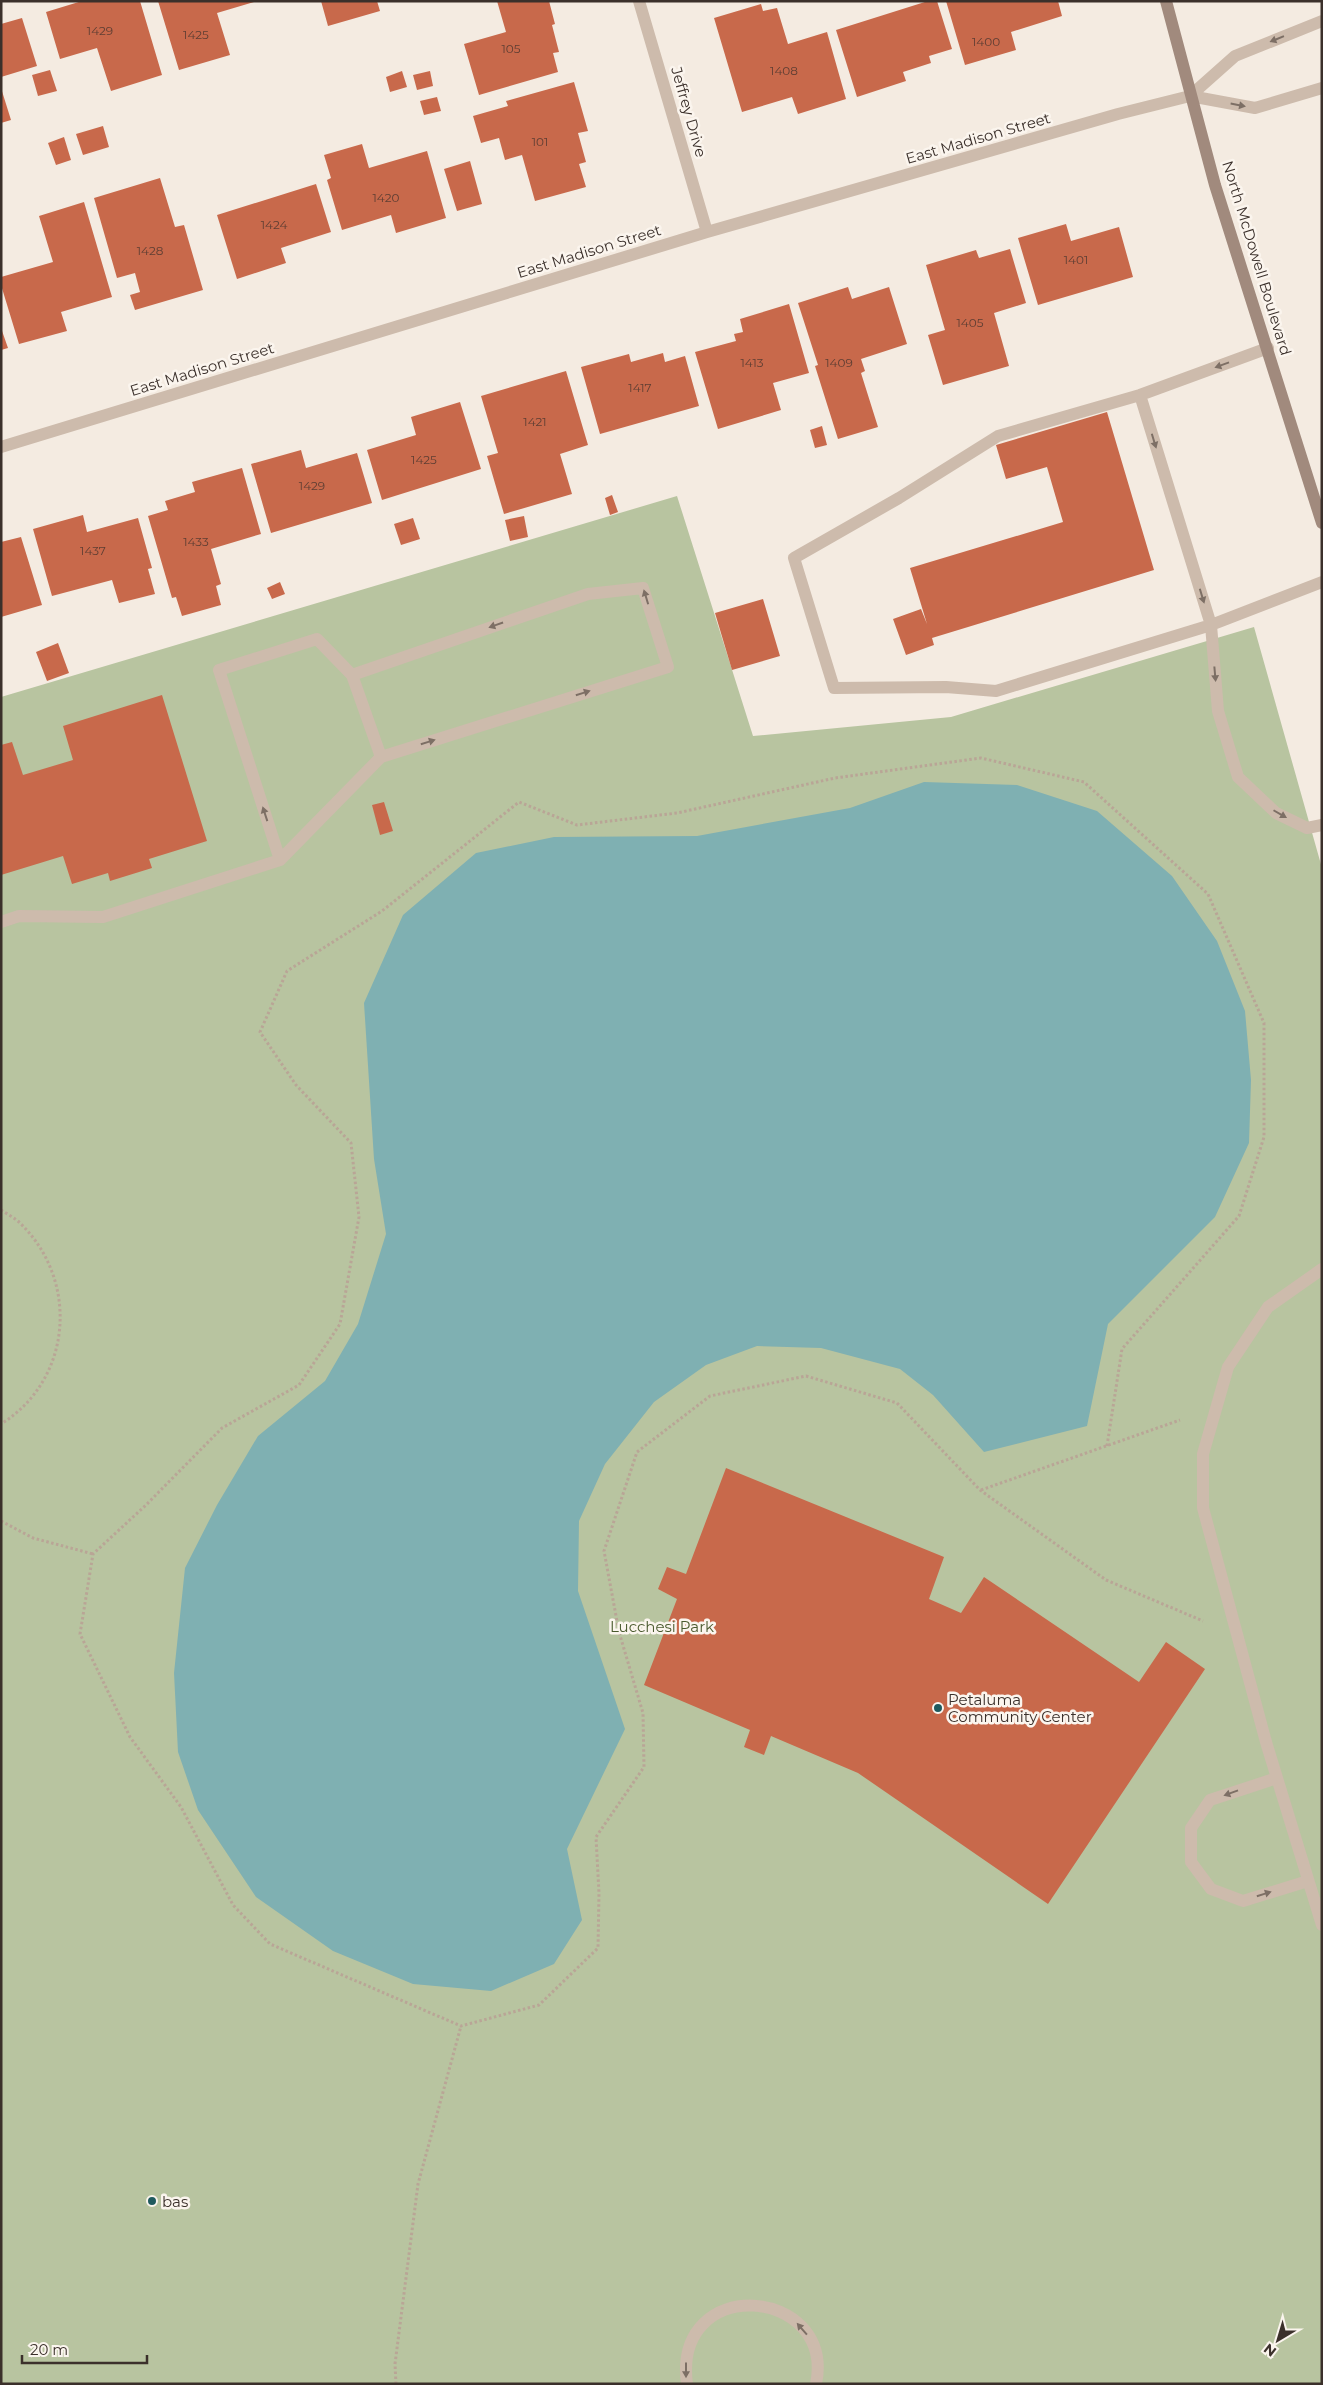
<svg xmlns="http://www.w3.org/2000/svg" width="1323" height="2385" viewBox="0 0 1323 2385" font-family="Montserrat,sans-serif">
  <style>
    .green { fill: #b8c4a0 }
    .water { fill: #7fb0b2 }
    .building { fill: #c8694b }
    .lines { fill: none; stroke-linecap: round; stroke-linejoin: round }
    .path { stroke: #b9a596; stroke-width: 3; stroke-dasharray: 2.5 2.5; stroke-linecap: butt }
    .service { stroke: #cdbbac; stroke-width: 12 }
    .minor { stroke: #cdbbac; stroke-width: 12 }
    .secondary { stroke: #a18a7d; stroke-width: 12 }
    .oneway { fill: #7d6f65 }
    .poi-dot { fill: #1f5a5e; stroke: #fbf5ee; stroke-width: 2 }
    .labels { text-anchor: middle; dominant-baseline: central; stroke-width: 5; stroke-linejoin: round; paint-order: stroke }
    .number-label { font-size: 12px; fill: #5e3e33 }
    .street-label { font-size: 15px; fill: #3b302b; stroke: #fbf5ee }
    .park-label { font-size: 15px; fill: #4a5a2e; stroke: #fbf5ee }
    .poi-label { font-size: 15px; fill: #3b302b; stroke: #fbf5ee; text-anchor: start }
  </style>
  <rect width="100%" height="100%" fill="#f4ebe1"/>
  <path class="green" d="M 677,496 L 753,736 L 951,717 L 1254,627 L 1322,868 L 1322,2384 L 1,2384 L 1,697 Z"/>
  <path class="water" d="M 924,782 L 1017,785 L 1097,811 L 1172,876 L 1217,941 L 1245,1011 L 1251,1080 L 1249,1143 L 1215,1217 L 1108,1324 L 1087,1426 L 984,1452 L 933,1395 L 900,1369 L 821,1348 L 757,1346 L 706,1365 L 654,1402 L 605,1464 L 579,1521 L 578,1591 L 625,1729 L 567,1849 L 582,1920 L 554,1964 L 491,1991 L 413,1984 L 333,1951 L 256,1897 L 198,1810 L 178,1752 L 174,1673 L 185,1568 L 217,1505 L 258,1436 L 325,1381 L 358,1324 L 386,1234 L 374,1159 L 364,1003 L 403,915 L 476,853 L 554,837 L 697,836 L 850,808 Z"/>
  <path class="building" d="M 82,1 L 140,1 L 162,75 L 111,91 L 97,48 L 60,59 L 46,12 Z
    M 158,1 L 254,1 L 254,2 L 217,13 L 230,55 L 179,70 Z
    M 321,1 L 377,1 L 380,11 L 328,26 Z
    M 497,1 L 549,1 L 555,24 L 552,25 L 559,52 L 553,53 L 558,72 L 479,95 L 464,44 L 506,32 Z
    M 928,1 L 937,1 L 952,49 L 929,56 L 931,63 L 903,72 L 906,81 L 857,97 L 836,30 Z
    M 946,1 L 1058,1 L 1062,16 L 1011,32 L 1016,50 L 965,65 Z
    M 761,4 L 763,11 L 777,8 L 788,44 L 827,32 L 846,99 L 798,114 L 792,97 L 742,112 L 714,18 Z
    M 22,18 L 37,66 L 1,77 L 1,24 Z
    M 50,70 L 57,91 L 38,96 L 32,75 Z
    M 402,71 L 407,87 L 390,92 L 386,77 Z
    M 430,71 L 433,86 L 417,90 L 413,75 Z
    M 574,82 L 588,131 L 578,133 L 586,162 L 579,164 L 586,187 L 535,201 L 522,155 L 505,160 L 499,138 L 481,143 L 473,116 L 508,106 L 506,101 Z
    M 1,88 L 11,120 L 1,123 Z
    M 437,97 L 441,111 L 424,115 L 420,101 Z
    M 103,126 L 109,147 L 83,155 L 76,134 Z
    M 64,137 L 71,160 L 56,165 L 48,143 Z
    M 362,144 L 369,168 L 427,151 L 446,218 L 396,233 L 391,215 L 342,230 L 327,180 L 331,178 L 324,155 Z
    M 470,161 L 482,204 L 457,211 L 444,169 Z
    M 160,178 L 175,227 L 184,225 L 203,290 L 135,310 L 130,295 L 140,292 L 135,273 L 117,278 L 94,198 Z
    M 316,184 L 331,232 L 281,248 L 286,263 L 237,279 L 217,215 Z
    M 84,202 L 112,297 L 61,312 L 67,331 L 19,344 L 1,285 L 1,277 L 53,262 L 39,216 Z
    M 1066,224 L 1071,241 L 1119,227 L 1133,277 L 1038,305 L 1018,238 Z
    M 1010,249 L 1026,303 L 994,313 L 1009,366 L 943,385 L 928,335 L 945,330 L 926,265 L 976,250 L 979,258 Z
    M 848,287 L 852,299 L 889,287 L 907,344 L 861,359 L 865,371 L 861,373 L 878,427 L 838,439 L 815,366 L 818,365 L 798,303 Z
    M 789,304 L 809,373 L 773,383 L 781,410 L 718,429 L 695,352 L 736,341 L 734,334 L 743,332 L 740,319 Z
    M 1,328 L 8,348 L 1,350 Z
    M 663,353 L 665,362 L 685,356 L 699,406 L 600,434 L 581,367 L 629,354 L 631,362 Z
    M 566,371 L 588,445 L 560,454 L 572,494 L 504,514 L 487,456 L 498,453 L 481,396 Z
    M 460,402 L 481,469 L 382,500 L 367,450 L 416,435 L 411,417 Z
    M 1107,412 L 1154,570 L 932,638 L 934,645 L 906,655 L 893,619 L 921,609 L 927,624 L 910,568 L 1063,522 L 1047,467 L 1006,479 L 996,445 Z
    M 822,426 L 827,445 L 815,448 L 810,430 Z
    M 301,450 L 306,468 L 357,453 L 372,503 L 271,533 L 251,464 Z
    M 242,468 L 261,534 L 211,549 L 221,584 L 216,586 L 221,605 L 182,616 L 176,597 L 172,598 L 148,516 L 168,510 L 165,501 L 195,492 L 192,482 Z
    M 612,495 L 618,512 L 610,515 L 605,498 Z
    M 83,515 L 87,532 L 138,518 L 152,568 L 148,569 L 155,594 L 119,603 L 112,580 L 52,596 L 33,529 Z
    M 524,516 L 528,537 L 510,541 L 505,520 Z
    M 413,518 L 420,539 L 401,545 L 394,524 Z
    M 21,537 L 42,605 L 1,617 L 1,542 Z
    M 280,582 L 285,594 L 272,599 L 267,588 Z
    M 763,599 L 780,656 L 732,670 L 715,613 Z
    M 58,643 L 69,673 L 47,681 L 36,652 Z
    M 162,695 L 207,841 L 149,859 L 152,868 L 110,881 L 108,873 L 72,884 L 63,856 L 1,875 L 1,745 L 12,742 L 23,775 L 73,760 L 63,726 Z
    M 384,802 L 393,831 L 380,835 L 372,805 Z
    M 726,1468 L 944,1557 L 929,1599 L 961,1613 L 984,1577 L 1139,1682 L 1166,1642 L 1205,1669 L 1048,1904 L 858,1773 L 771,1736 L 764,1755 L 744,1747 L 750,1730 L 644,1685 L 677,1599 L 658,1589 L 667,1567 L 686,1574 Z"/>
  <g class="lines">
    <path class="path" d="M 1,1210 C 7,1214 15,1218 20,1223 C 80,1281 72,1380 1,1424
      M 1107,1446 L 1122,1349 L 1239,1216 L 1264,1137 L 1264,1023 L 1208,894 L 1084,782 L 981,758 L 835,778 L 677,813 L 577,825 L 519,802 L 382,911 L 287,971 L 260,1032 L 296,1085 L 351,1143 L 359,1217 L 340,1324 L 299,1385 L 222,1428 L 146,1505 L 93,1554 L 80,1634 L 130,1737 L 181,1807 L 233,1905 L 270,1944 L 461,2026 L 539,2005 L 598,1948 L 599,1893 L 596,1837 L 644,1767 L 643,1713 L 619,1632 L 604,1551 L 637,1452 L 710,1396 L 806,1376 L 897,1403 L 980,1490 L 1106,1580 L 1203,1621
      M 981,1490 L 1180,1420
      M 1,1521 L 33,1538 L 93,1554
      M 396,2384 L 395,2364 L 418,2184 L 461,2026"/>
    <path class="service" d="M 1190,96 L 1235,56 L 1322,21
      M 1190,96 L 1255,108 L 1322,88
      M 1268,348 L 1140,395 L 998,436 L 899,498 L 794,558 L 834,688 L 946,687 L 996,691 L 1211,625 L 1322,582
      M 1140,395 L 1211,625 L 1218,711 L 1238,777 L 1276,813 L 1307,828 L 1322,825
      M 280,860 L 219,670 L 317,639 L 352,675 L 381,757
      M 1,922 L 19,916 L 103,917 L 280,860 L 381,757 L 668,667 L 643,588 L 588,594 L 352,675
      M 1322,1269 L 1268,1307 L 1228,1367 L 1203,1454 L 1203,1508 L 1266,1742 L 1322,1925
      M 1277,1778 L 1210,1800 L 1191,1828 L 1191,1862 L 1211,1889 L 1243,1901 L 1308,1881
      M 687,2384 C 672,2273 836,2286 816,2384"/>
    <path class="minor" d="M 639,1 L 707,232
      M 1,447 L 707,232 L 1118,114 L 1190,96"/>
    <path class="secondary" d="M 1166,1 L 1215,185 L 1322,523"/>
  </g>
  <defs><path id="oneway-solid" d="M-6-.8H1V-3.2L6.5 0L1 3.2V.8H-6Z" transform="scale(1.25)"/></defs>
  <g class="oneway">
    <use href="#oneway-solid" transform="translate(1277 39) rotate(158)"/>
    <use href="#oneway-solid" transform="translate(1238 105) rotate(11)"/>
    <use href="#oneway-solid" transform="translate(1222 365) rotate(160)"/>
    <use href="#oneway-solid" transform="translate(1154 441) rotate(73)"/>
    <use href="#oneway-solid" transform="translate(1202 596) rotate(73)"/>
    <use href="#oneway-solid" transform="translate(646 597) rotate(-107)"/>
    <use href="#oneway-solid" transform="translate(496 625) rotate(161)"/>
    <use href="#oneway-solid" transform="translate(1215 674) rotate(85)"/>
    <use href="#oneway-solid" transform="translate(583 693) rotate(-17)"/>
    <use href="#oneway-solid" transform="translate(428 742) rotate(-17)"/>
    <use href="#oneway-solid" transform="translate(265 814) rotate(-108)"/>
    <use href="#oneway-solid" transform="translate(1280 814) rotate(30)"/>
    <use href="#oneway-solid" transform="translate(1231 1793) rotate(160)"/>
    <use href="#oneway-solid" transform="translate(1264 1894) rotate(-17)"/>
    <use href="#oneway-solid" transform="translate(802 2329) rotate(-131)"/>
    <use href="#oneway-solid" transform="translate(686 2370) rotate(90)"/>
  </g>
  <g class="poi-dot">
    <circle cx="938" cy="1708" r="5"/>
    <circle cx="152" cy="2201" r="5"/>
  </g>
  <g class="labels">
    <g class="number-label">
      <text x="100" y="30">1429</text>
      <text x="196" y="34">1425</text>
      <text x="986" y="41">1400</text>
      <text x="511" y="48">105</text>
      <text x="784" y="70">1408</text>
      <text x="540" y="141">101</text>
      <text x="386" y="197">1420</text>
      <text x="274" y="224">1424</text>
      <text x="150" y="250">1428</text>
      <text x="1076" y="259">1401</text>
      <text x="970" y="322">1405</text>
      <text x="752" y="362">1413</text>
      <text x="839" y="362">1409</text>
      <text x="640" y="387">1417</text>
      <text x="535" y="421">1421</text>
      <text x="424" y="459">1425</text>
      <text x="312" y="485">1429</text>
      <text x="196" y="541">1433</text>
      <text x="93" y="550">1437</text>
    </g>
    <g class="street-label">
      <text transform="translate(689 112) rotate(74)">Jeffrey Drive</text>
      <text transform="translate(978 138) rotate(-16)">East Madison Street</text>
      <text transform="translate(589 251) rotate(-17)">East Madison Street</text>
      <text transform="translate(1257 258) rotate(73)">North McDowell Boulevard</text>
      <text transform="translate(202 369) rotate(-17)">East Madison Street</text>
    </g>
    <g class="park-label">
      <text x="662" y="1626">Lucchesi Park</text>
    </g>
    <g class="poi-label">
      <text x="948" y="1699">Petaluma<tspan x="948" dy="17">Community Center</tspan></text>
      <text x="162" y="2201">bas</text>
    </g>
  </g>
  <rect width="1323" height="2385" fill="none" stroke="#3b302b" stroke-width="5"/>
  <g transform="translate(1278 2340) rotate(218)" stroke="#fbf5ee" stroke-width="4" paint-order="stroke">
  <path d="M0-4L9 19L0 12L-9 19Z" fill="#3b302b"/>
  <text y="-8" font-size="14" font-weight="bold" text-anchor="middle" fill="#3b302b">N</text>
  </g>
  <path d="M22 2355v8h125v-8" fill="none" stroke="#3b302b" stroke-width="2.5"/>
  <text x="30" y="2355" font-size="15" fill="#3b302b" stroke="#fbf5ee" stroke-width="4" paint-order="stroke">20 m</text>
</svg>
